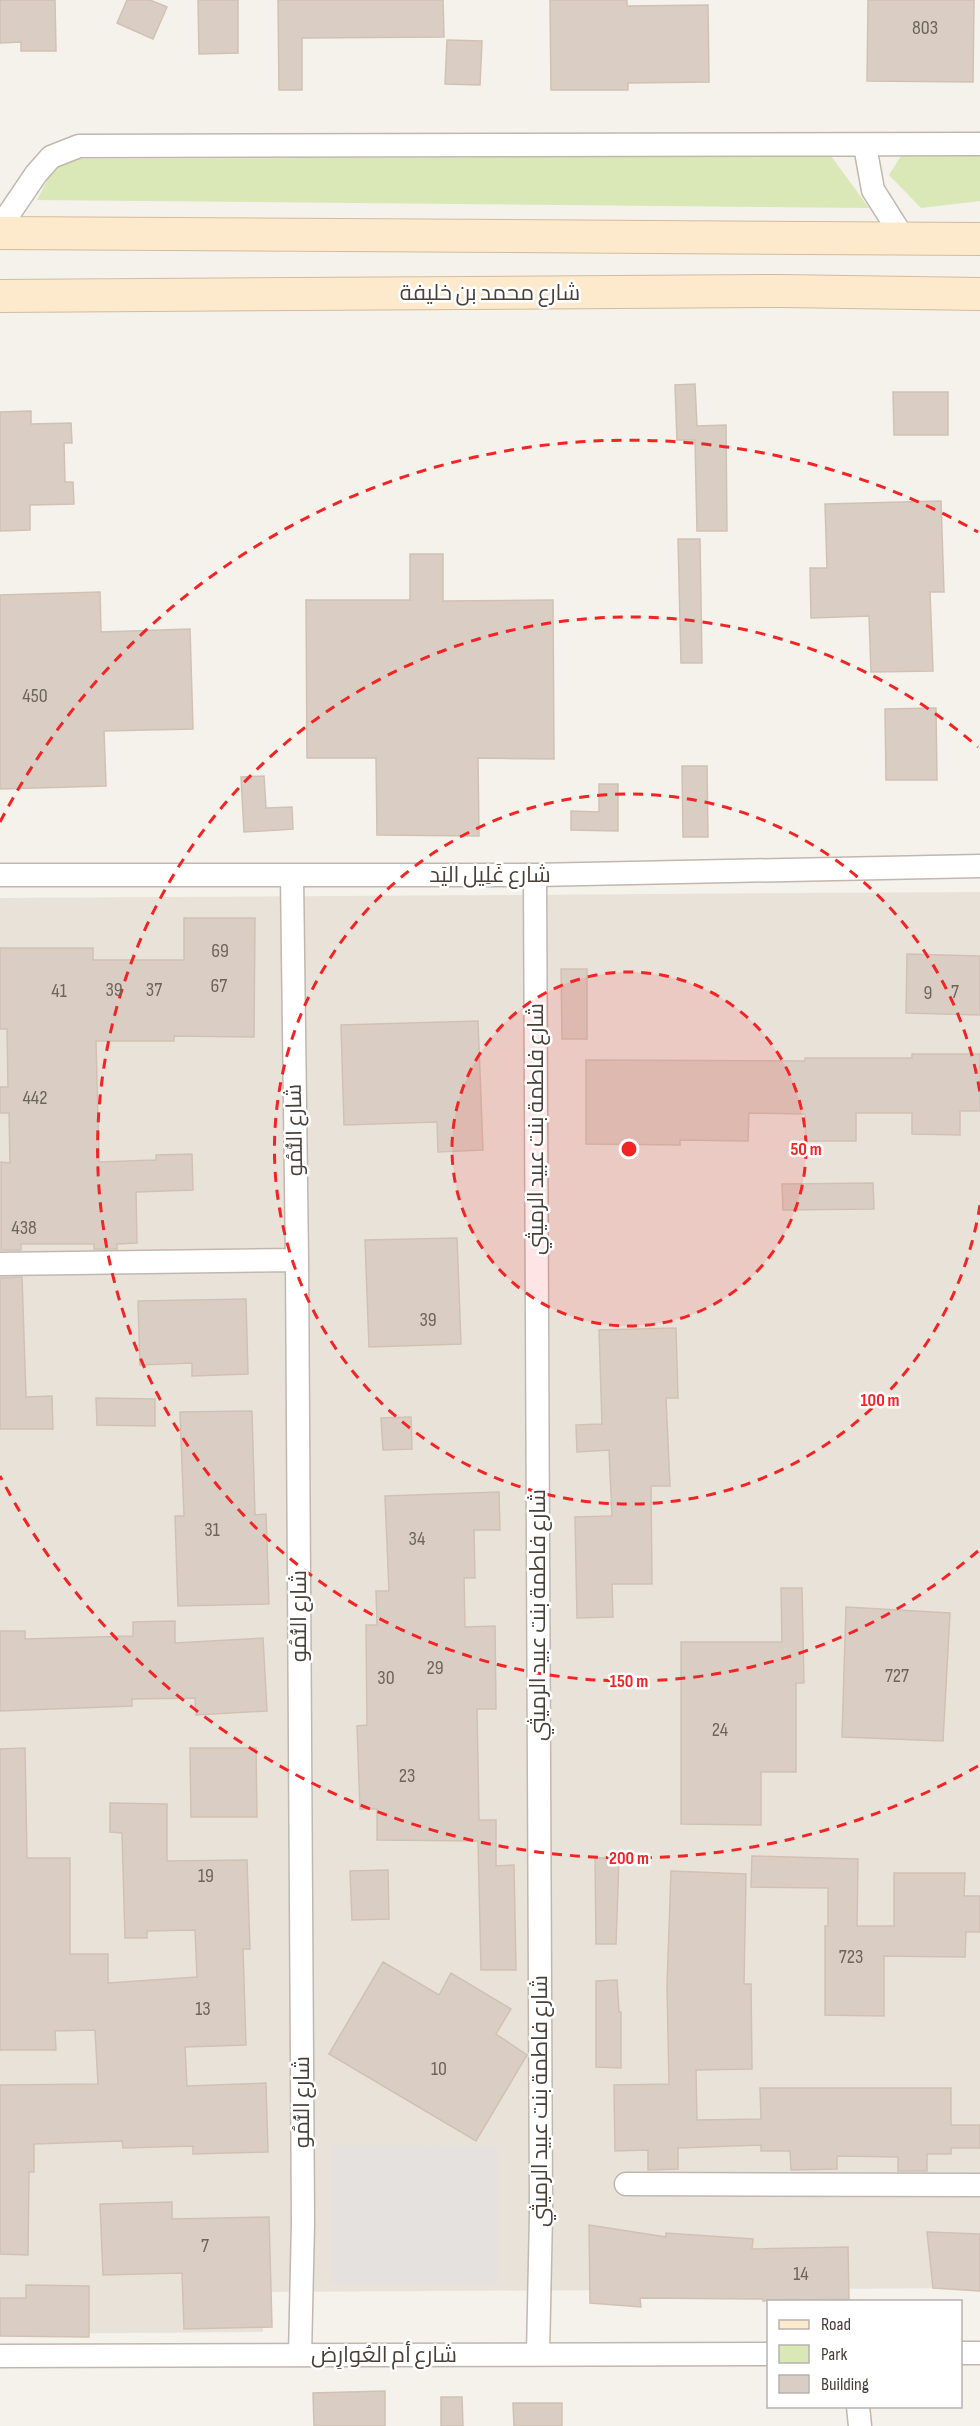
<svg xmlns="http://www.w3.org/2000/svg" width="980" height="2426" viewBox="0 0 980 2426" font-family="'Sofia Sans Condensed',Cairo,sans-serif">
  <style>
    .residential { fill: #e9e2d9 }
    .green { fill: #d9e8b6 }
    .parking { fill: #e4e1df }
    .building { fill: #dacec4; stroke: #d1c1b4; stroke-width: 1.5 }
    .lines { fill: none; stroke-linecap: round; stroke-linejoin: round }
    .street-casing { stroke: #c1b7ae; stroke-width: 25 }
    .secondary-casing { stroke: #d3bc9c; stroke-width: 34 }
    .street { stroke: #fff; stroke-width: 22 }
    .secondary { stroke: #fdeacd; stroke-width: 32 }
    .ring { fill: none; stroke: #f42324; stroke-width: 3; stroke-dasharray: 10 8 }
    .labels { text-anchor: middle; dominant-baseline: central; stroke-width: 5; stroke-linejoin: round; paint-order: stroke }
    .number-label { font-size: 20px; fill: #6d645c }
    .street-label { font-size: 22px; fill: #494039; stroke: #fff }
    .centre { fill: #f42324; stroke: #fff; stroke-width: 3 }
    .ring-label { font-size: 18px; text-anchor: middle; font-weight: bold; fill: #f42324; stroke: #fff; stroke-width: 5; stroke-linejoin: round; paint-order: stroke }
  </style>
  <rect width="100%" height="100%" fill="#f5f1eb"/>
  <path class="residential" d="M 980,892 L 980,2288 L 263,2292 L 263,2332 L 0,2334 L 0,898 Z"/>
  <path class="green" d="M 980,153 L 980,201 L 921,208 L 889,175 L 901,156 Z
    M 831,156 L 869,208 L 37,200 L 58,159 Z"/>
  <path class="parking" d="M 332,2145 L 498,2146 L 498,2285 L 331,2284 Z"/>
  <path class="building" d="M 0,0 L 55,0 L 56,51 L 21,51 L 21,42 L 0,43 Z
    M 127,0 L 150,0 L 167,7 L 153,39 L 117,23 Z
    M 198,0 L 238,0 L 238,53 L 199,54 Z
    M 278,0 L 443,0 L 444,37 L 302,38 L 302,90 L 279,90 Z
    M 550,0 L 627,0 L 627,6 L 708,5 L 709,82 L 628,83 L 628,90 L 551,90 Z
    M 868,0 L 974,0 L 973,82 L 867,81 Z
    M 447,40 L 482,41 L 480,85 L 445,84 Z
    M 695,384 L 697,426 L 726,425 L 727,531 L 697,531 L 695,440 L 677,440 L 675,385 Z
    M 893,392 L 948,392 L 948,435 L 894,435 Z
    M 31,411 L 31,424 L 71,423 L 72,443 L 64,443 L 65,482 L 73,482 L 74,504 L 30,505 L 30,530 L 0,531 L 0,412 Z
    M 941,501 L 944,592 L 930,592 L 933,671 L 871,672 L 869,616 L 811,618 L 810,568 L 827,568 L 825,504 Z
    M 678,539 L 700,539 L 702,663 L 681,663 Z
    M 410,554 L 443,554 L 443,601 L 553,600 L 554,759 L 478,758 L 479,836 L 377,835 L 376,758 L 307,758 L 306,600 L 410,600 Z
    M 100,592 L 101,632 L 190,629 L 193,729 L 104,731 L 106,786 L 0,789 L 0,595 Z
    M 936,708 L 937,780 L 886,780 L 885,709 Z
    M 682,766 L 707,766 L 708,837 L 683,837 Z
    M 264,776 L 266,808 L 292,807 L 293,829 L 244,832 L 241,777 Z
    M 599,784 L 618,784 L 618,831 L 571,830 L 571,811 L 599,812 Z
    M 184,918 L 255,918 L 254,1037 L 174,1036 L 174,1041 L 96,1041 L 99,1162 L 156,1160 L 156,1155 L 192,1154 L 193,1190 L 136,1192 L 137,1243 L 117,1244 L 117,1249 L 94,1249 L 94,1244 L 21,1244 L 21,1250 L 1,1250 L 1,1162 L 10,1163 L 9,1113 L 0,1113 L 0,1087 L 8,1087 L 7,1029 L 0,1029 L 0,948 L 93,948 L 93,960 L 184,960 Z
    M 907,954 L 980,956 L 980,1015 L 906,1013 Z
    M 561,969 L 587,969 L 587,1039 L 562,1039 Z
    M 478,1021 L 483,1150 L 438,1152 L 437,1122 L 344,1125 L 341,1025 Z
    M 912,1054 L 980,1054 L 980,1111 L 960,1111 L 960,1135 L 912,1134 L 912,1113 L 856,1113 L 856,1141 L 806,1141 L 805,1114 L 749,1113 L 748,1141 L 680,1140 L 680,1145 L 586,1144 L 586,1060 L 805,1061 L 805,1058 L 912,1058 Z
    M 873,1183 L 874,1209 L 783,1210 L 782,1184 Z
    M 457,1238 L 461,1344 L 369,1347 L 365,1240 Z
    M 22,1277 L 26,1397 L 52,1396 L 53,1429 L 0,1429 L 0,1278 Z
    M 246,1299 L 248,1374 L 192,1376 L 192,1363 L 140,1365 L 138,1301 Z
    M 676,1328 L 678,1398 L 666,1398 L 670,1486 L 651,1486 L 652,1584 L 612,1584 L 613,1617 L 577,1618 L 575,1517 L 612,1516 L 609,1450 L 577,1452 L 576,1425 L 602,1424 L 599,1330 Z
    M 96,1398 L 155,1399 L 155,1426 L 97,1425 Z
    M 252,1411 L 255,1515 L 266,1514 L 269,1604 L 178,1606 L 175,1516 L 184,1516 L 180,1412 Z
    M 411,1417 L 412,1449 L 383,1450 L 381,1418 Z
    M 499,1492 L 500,1530 L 474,1530 L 475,1578 L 464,1578 L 465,1627 L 495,1626 L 496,1709 L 477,1709 L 479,1820 L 496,1820 L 496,1866 L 514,1865 L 516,1970 L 481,1970 L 478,1841 L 377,1840 L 377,1809 L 360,1809 L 357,1726 L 367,1725 L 366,1625 L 377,1625 L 376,1591 L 389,1591 L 385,1496 Z
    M 781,1588 L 802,1588 L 804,1683 L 796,1683 L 796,1772 L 761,1772 L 761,1825 L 681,1824 L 681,1642 L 782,1642 Z
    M 846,1607 L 950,1613 L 943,1741 L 842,1737 Z
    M 175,1621 L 175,1643 L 263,1638 L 267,1711 L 196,1715 L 195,1698 L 132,1699 L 132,1706 L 0,1711 L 0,1631 L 25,1631 L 25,1639 L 133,1636 L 133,1622 Z
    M 25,1748 L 27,1858 L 70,1858 L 70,1954 L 108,1954 L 108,1983 L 197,1977 L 195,1930 L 147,1931 L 147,1938 L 125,1938 L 122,1833 L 110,1832 L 110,1803 L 167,1804 L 167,1861 L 247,1860 L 250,1949 L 243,1949 L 246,2045 L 185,2047 L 187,2086 L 266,2083 L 268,2152 L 193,2154 L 193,2146 L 123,2148 L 122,2141 L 34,2144 L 34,2172 L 29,2172 L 28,2255 L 0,2254 L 0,2085 L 98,2084 L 95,2030 L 55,2031 L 56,2050 L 0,2050 L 0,1749 Z
    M 190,1748 L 256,1748 L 257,1817 L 191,1817 Z
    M 752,1856 L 858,1859 L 857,1926 L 894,1926 L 894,1873 L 965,1873 L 964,1896 L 980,1896 L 980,1932 L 966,1932 L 965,1957 L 884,1956 L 884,2016 L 825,2015 L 825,1926 L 828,1926 L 828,1888 L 751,1887 Z
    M 595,1858 L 619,1858 L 616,1944 L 596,1944 Z
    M 388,1870 L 389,1919 L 352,1920 L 350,1871 Z
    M 671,1871 L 746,1874 L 744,1984 L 751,1984 L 752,2069 L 696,2070 L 697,2120 L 761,2119 L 760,2088 L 951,2088 L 951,2125 L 980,2125 L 980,2148 L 951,2148 L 951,2154 L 927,2154 L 927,2171 L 898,2171 L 898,2157 L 837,2156 L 837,2169 L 791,2170 L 790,2151 L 761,2151 L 761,2145 L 678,2148 L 678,2169 L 648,2170 L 648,2150 L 615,2151 L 614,2085 L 669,2084 L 667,1986 Z
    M 383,1962 L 439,1995 L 451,1973 L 511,2009 L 496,2034 L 527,2055 L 476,2141 L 329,2054 Z
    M 617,1980 L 619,2012 L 621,2012 L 621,2068 L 596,2067 L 596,1981 Z
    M 172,2202 L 172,2219 L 269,2217 L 272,2327 L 184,2329 L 182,2273 L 103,2275 L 100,2204 Z
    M 589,2225 L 666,2237 L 666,2233 L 753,2239 L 752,2249 L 848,2247 L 849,2299 L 763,2301 L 763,2299 L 640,2298 L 641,2307 L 590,2303 Z
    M 927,2232 L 980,2234 L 980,2291 L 933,2288 Z
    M 26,2285 L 89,2286 L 89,2337 L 0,2336 L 0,2298 L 26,2298 Z
    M 385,2391 L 385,2426 L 314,2426 L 313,2393 Z
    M 441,2397 L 462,2397 L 463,2426 L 441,2426 Z
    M 513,2403 L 562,2403 L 562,2426 L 514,2426 Z"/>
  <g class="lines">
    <g class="street-casing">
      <path id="street" d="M 865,146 L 873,190 L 904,239
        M 0,227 L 36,174 L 51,157 L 79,146 L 980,144
        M 0,875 L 535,875 L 980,866
        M 535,875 L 541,2214 L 538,2354
        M 292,876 L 297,1260 L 303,2223 L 300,2355
        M 0,1264 L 297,1260
        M 626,2184 L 980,2185
        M 960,2353 L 980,2353
        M 0,2356 L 768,2354
        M 858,2406 L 860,2426"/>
    </g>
    <g class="secondary-casing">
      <path id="secondary" d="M 0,233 L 980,239
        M 0,296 L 781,291 L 980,294"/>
    </g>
    <use href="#street" class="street"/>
    <use href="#secondary" class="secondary"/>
  </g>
  <circle cx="629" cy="1149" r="177" fill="#f42324" fill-opacity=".12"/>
  <g class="ring">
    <circle cx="629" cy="1149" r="177"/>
    <path d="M980 1205A355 355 0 1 1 980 1093"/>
    <path d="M978 1551A532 532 0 1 1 978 747"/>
    <path d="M978 1766A709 709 0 0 1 0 1476M0 822A709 709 0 0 1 978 532"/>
  </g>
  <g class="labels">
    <g class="number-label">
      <text x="925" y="28">803</text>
      <text x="35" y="696">450</text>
      <text x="220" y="951">69</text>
      <text x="219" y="986">67</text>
      <text x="114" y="990">39</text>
      <text x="154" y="990">37</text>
      <text x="59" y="991">41</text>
      <text x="955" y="992">7</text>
      <text x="928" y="993">9</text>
      <text x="35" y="1098">442</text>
      <text x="24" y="1228">438</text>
      <text x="428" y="1320">39</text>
      <text x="212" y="1530">31</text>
      <text x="417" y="1539">34</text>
      <text x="435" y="1668">29</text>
      <text x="897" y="1676">727</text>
      <text x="386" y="1678">30</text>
      <text x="720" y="1730">24</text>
      <text x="407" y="1776">23</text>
      <text x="206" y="1876">19</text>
      <text x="851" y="1957">723</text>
      <text x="203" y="2009">13</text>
      <text x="439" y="2069">10</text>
      <text x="205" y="2246">7</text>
      <text x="801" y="2274">14</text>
    </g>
    <g class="street-label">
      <text x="490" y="293">شارع محمد بن خليفة</text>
      <text x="490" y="875">شارع غَلِيل اليَد</text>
      <text transform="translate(536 1129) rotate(-90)">شارع فاطمة بنت عبيد الرميثي</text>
      <text transform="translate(295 1130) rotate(-91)">شارع النُّمُو</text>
      <text transform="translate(538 1615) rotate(-90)">شارع فاطمة بنت عبيد الرميثي</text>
      <text transform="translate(299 1616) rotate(-90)">شارع النُّمُو</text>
      <text transform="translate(540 2101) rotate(-90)">شارع فاطمة بنت عبيد الرميثي</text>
      <text transform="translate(302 2102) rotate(-90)">شارع النُّمُو</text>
      <text x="384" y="2355">شارع أم العُوارِض</text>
    </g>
  </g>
  <circle cx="629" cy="1149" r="9" class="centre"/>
  <g class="ring-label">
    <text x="806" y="1155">50 m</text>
    <text x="880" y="1406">100 m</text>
    <text x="629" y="1687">150 m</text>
    <text x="629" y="1864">200 m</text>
  </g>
  <rect x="767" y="2300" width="195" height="108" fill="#ffffff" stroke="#b6b3b0" stroke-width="1.5"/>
  <rect x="779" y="2320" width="30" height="9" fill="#fdeacd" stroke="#b6b3b0" stroke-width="1.5"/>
  <text x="821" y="2330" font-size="18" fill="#494039">Road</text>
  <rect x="779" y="2345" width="30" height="18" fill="#d9e8b6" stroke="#b6b3b0" stroke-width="1.5"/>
  <text x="821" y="2360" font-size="18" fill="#494039">Park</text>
  <rect x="779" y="2375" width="30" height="18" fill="#dacec4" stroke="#b6b3b0" stroke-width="1.5"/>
  <text x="821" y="2390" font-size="18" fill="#494039">Building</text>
</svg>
